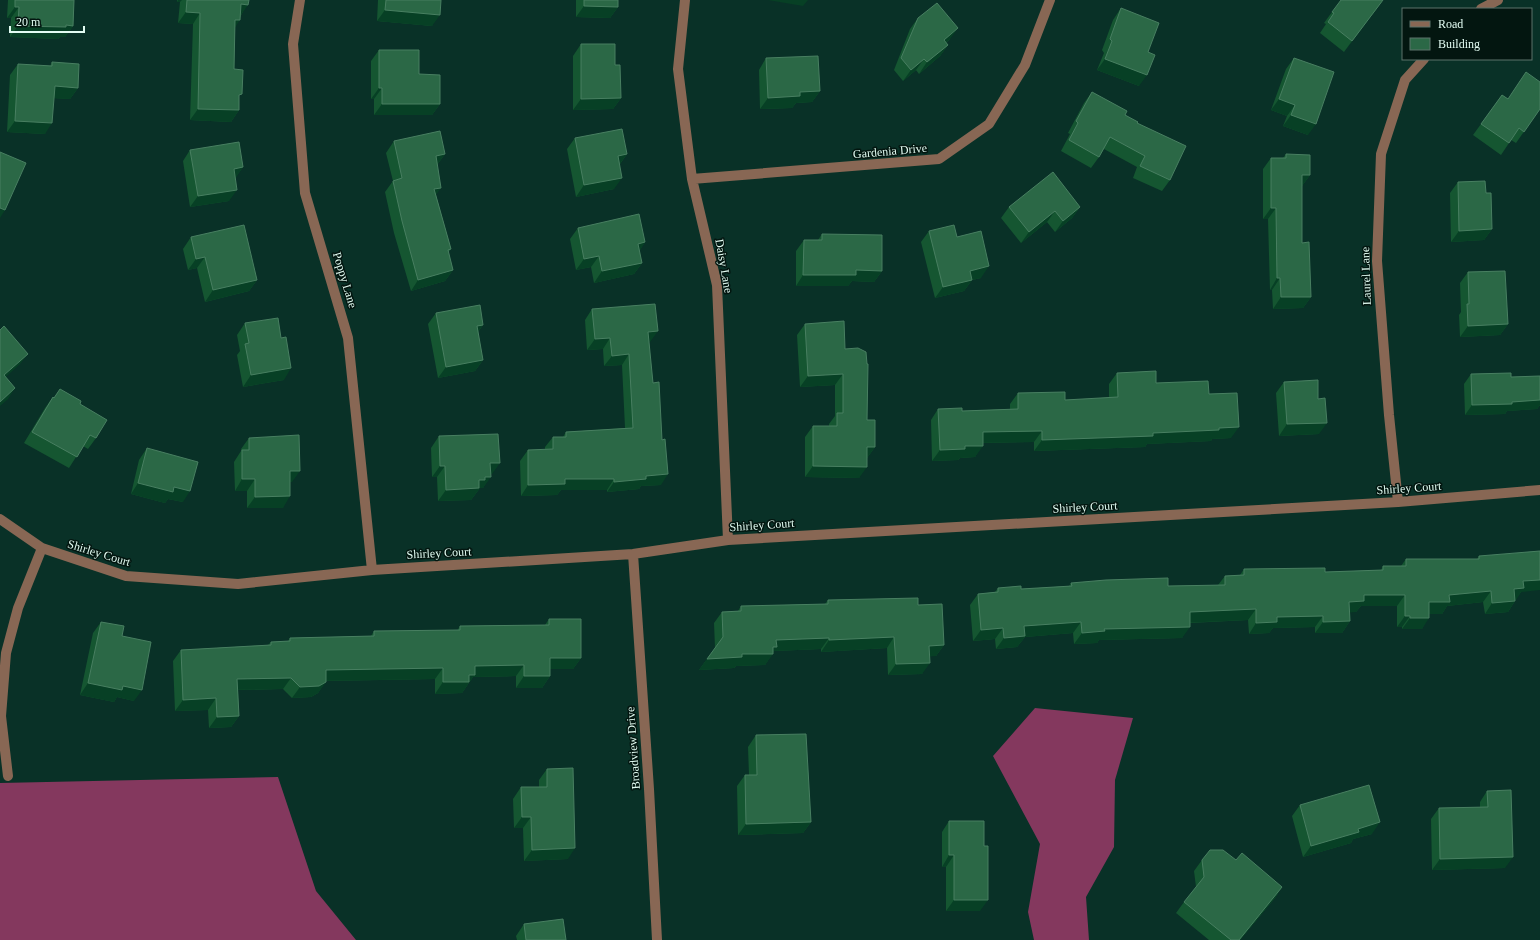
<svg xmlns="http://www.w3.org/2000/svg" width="1540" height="940" viewBox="0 0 1540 940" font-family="'Times New Roman',serif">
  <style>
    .forest { fill: #84385e }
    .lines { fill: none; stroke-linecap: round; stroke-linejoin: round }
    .street { stroke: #886754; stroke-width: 10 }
    .wall { fill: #155631 }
    .shaded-wall { fill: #074025 }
    .building { fill: #2b6846; stroke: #487f61 }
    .labels { text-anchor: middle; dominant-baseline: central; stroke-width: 3; stroke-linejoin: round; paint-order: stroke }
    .street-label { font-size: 12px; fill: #e2fcf2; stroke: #031610 }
  </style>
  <rect width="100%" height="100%" fill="#093127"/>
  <path class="forest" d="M 1035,708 L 1133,718 L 1115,780 L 1114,847 L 1086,897 L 1089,940 L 1034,940 L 1028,912 L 1040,844 L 993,756 Z
    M 278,777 L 316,891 L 356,940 L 0,940 L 0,783 Z"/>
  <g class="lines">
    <path class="street" d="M 300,0 L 293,44 L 305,193 L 348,338 L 372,570
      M 685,0 L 678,69 L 692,179 L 717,285 L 728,540
      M 1481,9 L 1498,0
      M 692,179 L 939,159 L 989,124 L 1025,65 L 1050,0
      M 1398,502 L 1389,415 L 1377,261 L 1381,154 L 1405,80 L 1424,59
      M 0,519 L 42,548 L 126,576 L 238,584 L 372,570 L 633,554 L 728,540 L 1398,502 L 1540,490
      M 633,554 L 649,789 L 657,940
      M 8,776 L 1,716 L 6,653 L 18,608 L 42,548"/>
  </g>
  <path class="wall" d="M 8,0 L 74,0 L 73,26 L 65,37 L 60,37 L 58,39 L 10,37 L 11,18 L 7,18 Z
    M 177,0 L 249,0 L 235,27 L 234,69 L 239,98 L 239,110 L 231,122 L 190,120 L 193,24 L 178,23 L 180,2 L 177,2 Z
    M 378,0 L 441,0 L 432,26 L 377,21 Z
    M 576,0 L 618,0 L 618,7 L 610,18 L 576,17 Z
    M 1383,0 L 1344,52 L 1320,33 L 1326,24 L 1324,23 L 1332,12 Z
    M 1121,8 L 1148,52 L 1139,86 L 1097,70 L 1104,53 L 1102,50 L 1113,20 Z
    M 918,18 L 950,39 L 946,43 L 948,45 L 940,56 L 919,74 L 916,70 L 903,81 L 894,70 L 910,29 Z
    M 581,44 L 615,65 L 621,98 L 613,109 L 573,110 L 573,56 Z
    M 379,50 L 419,74 L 440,104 L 432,115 L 374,115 L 374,99 L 371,99 L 371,61 Z
    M 766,58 L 820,91 L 812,102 L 796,103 L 792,108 L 760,109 L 759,70 Z
    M 1294,58 L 1308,135 L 1283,126 L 1287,116 L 1271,110 L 1286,69 Z
    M 52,62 L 78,88 L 70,99 L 54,98 L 45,134 L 7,132 L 10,75 L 18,64 L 50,66 Z
    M 1092,92 L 1137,123 L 1170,180 L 1162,191 L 1133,178 L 1137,167 L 1104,149 L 1099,157 L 1091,168 L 1061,151 L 1070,134 L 1068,133 L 1084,103 Z
    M 1502,95 L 1508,99 L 1540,109 L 1516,143 L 1511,140 L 1501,155 L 1473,135 Z
    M 575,138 L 627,154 L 620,164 L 614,189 L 576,197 L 567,149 Z
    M 394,141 L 445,154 L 437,165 L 436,195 L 451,249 L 448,253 L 453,270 L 445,281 L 411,291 L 394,233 L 385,192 L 393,181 L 386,153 Z
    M 190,150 L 243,167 L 235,178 L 229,201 L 190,207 L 183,161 Z
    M 1286,154 L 1310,175 L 1302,186 L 1302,243 L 1311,297 L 1303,308 L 1273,309 L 1272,290 L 1270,290 L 1268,219 L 1263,219 L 1263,169 L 1271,158 L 1283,158 Z
    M 1458,182 L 1486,193 L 1492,229 L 1484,240 L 1451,242 L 1450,193 Z
    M 1009,207 L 1080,207 L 1072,218 L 1055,232 L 1047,222 L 1021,243 L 1001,218 Z
    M 578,228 L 645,242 L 639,251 L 642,263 L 634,274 L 594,283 L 591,267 L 576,270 L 570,239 Z
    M 929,231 L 981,278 L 972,280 L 964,291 L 935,298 L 921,242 Z
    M 822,234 L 882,271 L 874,282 L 852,281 L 848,286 L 796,286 L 796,251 L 804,240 L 818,240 Z
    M 191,237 L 257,280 L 249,291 L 205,302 L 197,268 L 188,270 L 183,249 Z
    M 1468,272 L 1508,324 L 1500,335 L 1460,337 L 1459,315 L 1461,312 L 1460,283 Z
    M 592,309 L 650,342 L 649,342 L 661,485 L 641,486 L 639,489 L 607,492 L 607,490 L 561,490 L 557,495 L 521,496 L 520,461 L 528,450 L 545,450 L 545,447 L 553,437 L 563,437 L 566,432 L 625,428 L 622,365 L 604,366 L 603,349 L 587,350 L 585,320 Z
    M 436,313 L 483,325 L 478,332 L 483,360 L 475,371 L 438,378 L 428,324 Z
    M 245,323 L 284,380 L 243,387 L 237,355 L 240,351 L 237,335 Z
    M 805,324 L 845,349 L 867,420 L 875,447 L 867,458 L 859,478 L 805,477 L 805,437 L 813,426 L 829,426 L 829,424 L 835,416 L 835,385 L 800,387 L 797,335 Z
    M 1117,373 L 1156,383 L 1209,394 L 1231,438 L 1212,439 L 1211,441 L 1147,444 L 1145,447 L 1034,451 L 1034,442 L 983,443 L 975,457 L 960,458 L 958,460 L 932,461 L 931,420 L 938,409 L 962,411 L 1010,409 L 1010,404 L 1018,393 L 1065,400 L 1109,398 L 1109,384 Z
    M 1471,374 L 1511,377 L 1540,400 L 1540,405 L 1537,409 L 1507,411 L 1505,414 L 1465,415 L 1464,384 Z
    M 1284,382 L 1319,434 L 1279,436 L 1276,393 Z
    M 60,389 L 80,404 L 96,438 L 88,449 L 83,446 L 69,468 L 24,443 L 45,408 L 53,397 L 54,398 Z
    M 439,436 L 492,474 L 491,474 L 483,488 L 480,488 L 471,500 L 438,501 L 437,477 L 432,477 L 431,448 Z
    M 249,438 L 292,482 L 290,482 L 283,508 L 247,508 L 247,491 L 235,491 L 234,462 L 241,451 L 241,449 Z
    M 147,448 L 183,502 L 168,499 L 165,503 L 131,494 L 139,460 Z
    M 1479,556 L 1521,592 L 1515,600 L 1515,601 L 1508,612 L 1485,614 L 1483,602 L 1447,606 L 1442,614 L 1429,614 L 1422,629 L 1402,629 L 1402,627 L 1397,627 L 1397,606 L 1361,606 L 1356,612 L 1350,612 L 1350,621 L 1342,633 L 1315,633 L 1315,627 L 1273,628 L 1269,633 L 1249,634 L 1248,620 L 1190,623 L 1182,638 L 1099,640 L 1097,643 L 1074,644 L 1073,633 L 1025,637 L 1017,647 L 996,649 L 995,639 L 973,641 L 970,605 L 978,594 L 995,592 L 998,588 L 1021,589 L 1069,586 L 1071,583 L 1168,586 L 1218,585 L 1225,576 L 1240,575 L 1244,569 L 1325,572 L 1381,570 L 1383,566 L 1401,566 L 1406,559 L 1477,559 Z
    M 828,600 L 918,605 L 944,645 L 936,656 L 930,656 L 922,674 L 888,675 L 887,648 L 821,652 L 821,649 L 774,651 L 765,665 L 736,666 L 734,668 L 699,670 L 715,648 L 714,623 L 722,612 L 738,611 L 741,606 L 825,604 Z
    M 549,619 L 581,658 L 573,669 L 550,669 L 550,676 L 542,688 L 516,688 L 516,676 L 473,677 L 462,693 L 435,694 L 435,679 L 326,681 L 318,693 L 311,697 L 292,698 L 283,689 L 238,690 L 239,716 L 231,727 L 209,728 L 208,710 L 175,711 L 173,661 L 181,650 L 268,645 L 271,642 L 288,641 L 290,638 L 371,636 L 374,631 L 457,631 L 460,626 L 545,625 Z
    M 101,622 L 122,636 L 134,701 L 117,697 L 114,702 L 80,695 L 93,633 Z
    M 756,735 L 811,822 L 803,833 L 738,835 L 737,786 L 745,775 L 749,775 L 748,747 Z
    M 547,769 L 568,859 L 524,861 L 523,828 L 514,828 L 513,799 L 521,787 L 539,787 L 539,780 Z
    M 1487,791 L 1505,868 L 1432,870 L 1431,819 L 1439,808 L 1480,807 L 1480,802 Z
    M 1300,805 L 1372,834 L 1353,839 L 1351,843 L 1303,857 L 1292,816 Z
    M 949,821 L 984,846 L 980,911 L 946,911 L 946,867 L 942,867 L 942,832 Z
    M 1202,860 L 1236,860 L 1282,887 L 1275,898 L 1240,940 L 1209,940 L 1176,913 L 1184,902 L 1196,887 L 1194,871 Z
    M 524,924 L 566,940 L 517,940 L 516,936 Z"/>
  <path class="shaded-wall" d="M 178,0 L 182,0 L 180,2 L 177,2 Z
    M 768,0 L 808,0 L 803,6 Z
    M 1383,0 L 1376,10 L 1344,52 L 1352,41 Z
    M 241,4 L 248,5 L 240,16 Z
    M 584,6 L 618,7 L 610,18 L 576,17 Z
    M 15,7 L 19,7 L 11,18 L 7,18 Z
    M 385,10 L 440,15 L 432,26 L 377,21 Z
    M 186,12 L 200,13 L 193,24 L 178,23 Z
    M 235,20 L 240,20 L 232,32 Z
    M 66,25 L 73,26 L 65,37 L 60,37 L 58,39 L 10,37 L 18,26 Z
    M 958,28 L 950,39 L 936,51 L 944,40 Z
    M 948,45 L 940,56 L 919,74 L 927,62 Z
    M 924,59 L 916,70 L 903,81 L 911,70 Z
    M 1105,59 L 1147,75 L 1139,86 L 1097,70 Z
    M 55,86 L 78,88 L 70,99 L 47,98 Z
    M 379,88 L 382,88 L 374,99 L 371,99 Z
    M 820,91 L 812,102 L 796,103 L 792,108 L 760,109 L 768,98 L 800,92 Z
    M 621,98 L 613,109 L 573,110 L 581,99 Z
    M 1279,99 L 1295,105 L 1287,116 L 1271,110 Z
    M 382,104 L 440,104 L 432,115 L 374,115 Z
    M 198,109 L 239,110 L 231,122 L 190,120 Z
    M 1291,115 L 1316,124 L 1308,135 L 1283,126 Z
    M 15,121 L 52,123 L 45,134 L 7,132 Z
    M 445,154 L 437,165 L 428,167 L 436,156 Z
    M 627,154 L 619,165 L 618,156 Z
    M 243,167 L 235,179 L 234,169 Z
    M 1302,175 L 1310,175 L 1302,186 L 1294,186 Z
    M 622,178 L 614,189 L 576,197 L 584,185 Z
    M 441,188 L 433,199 L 434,189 Z
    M 237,190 L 229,201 L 190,207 L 198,196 Z
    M 1080,207 L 1072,218 L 1055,232 L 1063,221 Z
    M 0,208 L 5,210 L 0,218 Z
    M 1271,208 L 1276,208 L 1268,219 L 1263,219 Z
    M 1055,211 L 1047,222 L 1021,243 L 1029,232 Z
    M 1492,229 L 1484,240 L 1451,242 L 1459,231 Z
    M 645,242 L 638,254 L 638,244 Z
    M 599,256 L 591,267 L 576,270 L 584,259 Z
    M 205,257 L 197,268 L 188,270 L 196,259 Z
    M 642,263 L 634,274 L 594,283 L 602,271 Z
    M 989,266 L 981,278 L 962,282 L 970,271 Z
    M 453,270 L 445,281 L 411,291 L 418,280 Z
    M 856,270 L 882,271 L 874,282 L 852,281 L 848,286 L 796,286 L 803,275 Z
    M 1277,278 L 1280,278 L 1272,290 L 1270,290 Z
    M 257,280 L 249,291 L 205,302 L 213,290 Z
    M 972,280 L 964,291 L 935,298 L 943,287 Z
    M 1281,297 L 1311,297 L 1303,308 L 1273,309 Z
    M 1508,324 L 1500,335 L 1460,337 L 1468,326 Z
    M 483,325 L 475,336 L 477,326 Z
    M 658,331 L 650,342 L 641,342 L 648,332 Z
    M 610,338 L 603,349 L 587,350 L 595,339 Z
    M 28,354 L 20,364 L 0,382 L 4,375 Z
    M 629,354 L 622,365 L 604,366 L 612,356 Z
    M 483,360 L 475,371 L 438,378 L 446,367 Z
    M 291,368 L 284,380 L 243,387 L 251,375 Z
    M 843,374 L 835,385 L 800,387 L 808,376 Z
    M 15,388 L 8,399 L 0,406 L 0,402 Z
    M 1540,400 L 1540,405 L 1537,409 L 1507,411 L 1505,414 L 1465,415 L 1472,405 L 1512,402 Z
    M 1327,423 L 1319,434 L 1279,436 L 1287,424 Z
    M 1239,427 L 1231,438 L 1212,439 L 1211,441 L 1147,444 L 1145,447 L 1034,451 L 1042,440 L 1153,433 Z
    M 1042,431 L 1034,442 L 975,443 L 983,432 Z
    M 965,446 L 983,446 L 975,457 L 960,458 L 958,460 L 932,461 L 940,450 Z
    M 867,447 L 875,447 L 867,458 Z
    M 490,463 L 500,463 L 492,474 L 483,474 Z
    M 440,466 L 445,466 L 437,477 L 432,477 Z
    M 813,466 L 867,467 L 859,478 L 805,477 Z
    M 290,471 L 300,471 L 292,482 L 282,482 Z
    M 668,474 L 661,485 L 641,486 L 639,489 L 607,492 L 614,482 L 646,476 Z
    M 485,477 L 491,477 L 483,488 L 480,488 L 471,500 L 438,501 L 446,490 L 479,480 Z
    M 242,479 L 255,479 L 247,491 L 235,491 Z
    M 565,479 L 614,479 L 607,490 L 561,490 L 557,495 L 521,496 L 528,485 Z
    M 138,483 L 174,487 L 190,491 L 183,502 L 168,499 L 165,503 L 131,494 Z
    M 290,496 L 283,508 L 247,508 L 255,497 Z
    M 1540,580 L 1540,590 L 1521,592 L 1516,600 L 1506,600 L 1514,589 L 1523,581 Z
    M 1491,591 L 1483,602 L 1447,606 L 1442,614 L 1422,614 L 1429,602 L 1449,595 Z
    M 1364,595 L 1405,595 L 1397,606 L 1361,606 L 1356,612 L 1341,613 L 1349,602 Z
    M 1515,601 L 1508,612 L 1485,614 L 1492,603 Z
    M 1256,609 L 1248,620 L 1182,623 L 1190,612 Z
    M 1323,616 L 1315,627 L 1273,628 L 1269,633 L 1249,634 L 1256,623 L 1277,617 Z
    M 1405,616 L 1410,616 L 1402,627 L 1397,627 Z
    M 1410,618 L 1429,618 L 1422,629 L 1402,629 Z
    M 1350,621 L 1342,633 L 1315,633 L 1323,622 Z
    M 1081,622 L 1073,633 L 1025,637 L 1017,647 L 996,649 L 1004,638 L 1024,626 Z
    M 1190,627 L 1182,638 L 1099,640 L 1097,643 L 1074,644 L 1082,633 L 1104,629 Z
    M 1003,628 L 995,639 L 973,641 L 981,630 Z
    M 894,637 L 887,648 L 821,652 L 829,640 Z
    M 829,638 L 821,649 L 774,651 L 772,654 L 773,654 L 765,665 L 736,666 L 734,668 L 699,670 L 707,659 L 742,654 L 776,640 Z
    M 944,645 L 936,656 L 922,657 L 929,646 Z
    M 550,658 L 581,658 L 573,669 L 542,669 Z
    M 930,663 L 922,674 L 888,675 L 896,664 Z
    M 524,665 L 516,676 L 473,677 L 462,693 L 435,694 L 443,682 L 475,666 Z
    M 443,668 L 435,679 L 318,681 L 326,670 Z
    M 524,676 L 550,676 L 542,688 L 516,688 Z
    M 291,678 L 283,689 L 229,690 L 237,679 Z
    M 326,682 L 318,693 L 311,697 L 292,698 L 300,687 Z
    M 88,683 L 123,686 L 142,690 L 134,701 L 117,697 L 114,702 L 80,695 Z
    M 216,698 L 208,710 L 175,711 L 183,700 Z
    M 239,716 L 231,727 L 209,728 L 217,717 Z
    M 522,817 L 531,817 L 523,828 L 514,828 Z
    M 811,822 L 803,833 L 738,835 L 746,824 Z
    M 1380,822 L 1372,834 L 1353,839 L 1351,843 L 1303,857 L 1311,846 L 1358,829 Z
    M 575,848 L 568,859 L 524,861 L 532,850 Z
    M 949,855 L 954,855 L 946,867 L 942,867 Z
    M 1513,857 L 1505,868 L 1432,870 L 1440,859 Z
    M 1282,887 L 1275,898 L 1240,940 L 1239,940 Z
    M 954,900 L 988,900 L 980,911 L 946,911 Z"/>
  <path class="building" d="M 15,0 L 74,0 L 73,26 L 66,25 L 66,27 L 18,26 L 19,7 L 15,7 Z
    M 187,0 L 249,0 L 248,5 L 241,4 L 240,20 L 235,20 L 234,69 L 243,70 L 242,94 L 239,95 L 239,110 L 198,109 L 200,13 L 186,12 Z
    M 386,0 L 441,0 L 440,15 L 385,10 Z
    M 584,0 L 618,0 L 618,7 L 584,6 Z
    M 1341,0 L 1383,0 L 1352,41 L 1328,22 L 1334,13 L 1332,12 Z
    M 937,3 L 958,28 L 944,40 L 948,45 L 927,62 L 924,59 L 911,70 L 901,58 L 918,18 Z
    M 1121,8 L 1159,23 L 1148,52 L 1155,55 L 1147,75 L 1105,59 L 1112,41 L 1110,39 Z
    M 581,44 L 615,44 L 615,65 L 620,65 L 621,98 L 581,99 Z
    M 379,50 L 419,50 L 419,74 L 440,75 L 440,104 L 382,104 L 382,88 L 379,88 Z
    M 818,56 L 820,91 L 800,92 L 800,96 L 768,98 L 766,58 Z
    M 1294,58 L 1334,72 L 1316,124 L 1291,115 L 1295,105 L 1279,99 Z
    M 52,62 L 79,64 L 78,88 L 55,86 L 52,123 L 15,121 L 18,64 L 52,66 Z
    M 1526,72 L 1540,82 L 1540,109 L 1524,132 L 1519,128 L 1509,143 L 1481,124 L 1502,95 L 1508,99 Z
    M 1092,92 L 1127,111 L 1125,115 L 1138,122 L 1137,123 L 1186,146 L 1170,180 L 1140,166 L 1145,156 L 1110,137 L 1099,157 L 1069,140 L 1078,123 L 1076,121 Z
    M 622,129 L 627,154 L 618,156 L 622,178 L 584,185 L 575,138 Z
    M 440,131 L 445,154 L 436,156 L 441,188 L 434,189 L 451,249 L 448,250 L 453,270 L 418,280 L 402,221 L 393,181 L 402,178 L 394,141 Z
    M 239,142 L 243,167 L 234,169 L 237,190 L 198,196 L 190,150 Z
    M 0,152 L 26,163 L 5,210 L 0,208 Z
    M 1286,154 L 1310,155 L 1310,175 L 1302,175 L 1302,243 L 1309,242 L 1311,297 L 1281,297 L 1280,278 L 1277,278 L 1276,208 L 1271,208 L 1271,158 L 1286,158 Z
    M 1053,172 L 1080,207 L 1063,221 L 1055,211 L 1029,232 L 1009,207 Z
    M 1485,181 L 1486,193 L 1491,193 L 1492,229 L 1459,231 L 1458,182 Z
    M 639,214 L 645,242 L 638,244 L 642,263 L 602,271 L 599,256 L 584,259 L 578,228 Z
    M 244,225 L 257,280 L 213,290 L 205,257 L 196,259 L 191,237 Z
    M 954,225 L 957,237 L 981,231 L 989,266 L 970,271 L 972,280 L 943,287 L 929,231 Z
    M 822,234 L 882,235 L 882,271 L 856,270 L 856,275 L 803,275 L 804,240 L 822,240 Z
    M 1505,271 L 1508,324 L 1468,326 L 1467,304 L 1469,304 L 1468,272 Z
    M 655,304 L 658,331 L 648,332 L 653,383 L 659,382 L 662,440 L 665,439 L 668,474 L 646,476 L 646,479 L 614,482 L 614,479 L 565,479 L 565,484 L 528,485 L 528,450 L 553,449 L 553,437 L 566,437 L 566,432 L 633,428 L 629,354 L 612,356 L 610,338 L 595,339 L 592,309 Z
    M 480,305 L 483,325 L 477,326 L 483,360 L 446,367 L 436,313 Z
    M 278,318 L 281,338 L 286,337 L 291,368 L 251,375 L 245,344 L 249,343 L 245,323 Z
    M 844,321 L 845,349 L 858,348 L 866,352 L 867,364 L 868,364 L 867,420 L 875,420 L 875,447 L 867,447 L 867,467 L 813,466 L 813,426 L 837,426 L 837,413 L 843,413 L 843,374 L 808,376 L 805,324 Z
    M 4,326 L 28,354 L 4,375 L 15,388 L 0,402 L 0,330 Z
    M 1156,371 L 1156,383 L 1208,381 L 1209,394 L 1237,393 L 1239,427 L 1219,428 L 1219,430 L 1153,433 L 1153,436 L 1042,440 L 1042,431 L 983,432 L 983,446 L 965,446 L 965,449 L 940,450 L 938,409 L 962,408 L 962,411 L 1018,409 L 1018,393 L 1065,392 L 1065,400 L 1118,397 L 1117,373 Z
    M 1511,373 L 1511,377 L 1540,376 L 1540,400 L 1512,402 L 1512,404 L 1472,405 L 1471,374 Z
    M 1318,380 L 1318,399 L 1325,398 L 1327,423 L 1287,424 L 1284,382 Z
    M 60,389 L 81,401 L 80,404 L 107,420 L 96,438 L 90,435 L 77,457 L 32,432 L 53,397 L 54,398 Z
    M 498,434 L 500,463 L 490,463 L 491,477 L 485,477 L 485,480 L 479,480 L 479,488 L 446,490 L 445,466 L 440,466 L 439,436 Z
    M 299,435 L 300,471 L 290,471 L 290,496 L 255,497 L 255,479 L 242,479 L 242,450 L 249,450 L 249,438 Z
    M 147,448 L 198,462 L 190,491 L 174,487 L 173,492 L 138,483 Z
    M 1540,551 L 1540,580 L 1523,581 L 1524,588 L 1514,589 L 1515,601 L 1492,603 L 1491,591 L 1449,595 L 1450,602 L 1429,602 L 1429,618 L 1410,618 L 1410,616 L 1405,616 L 1405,595 L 1364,595 L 1364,601 L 1349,602 L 1350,621 L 1323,622 L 1323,616 L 1277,617 L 1277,622 L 1256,623 L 1256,609 L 1190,612 L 1190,627 L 1104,629 L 1105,631 L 1082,633 L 1081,622 L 1024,626 L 1025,636 L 1004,638 L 1003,628 L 981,630 L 978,594 L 998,592 L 998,588 L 1021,586 L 1021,589 L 1072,586 L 1071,583 L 1106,580 L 1168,578 L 1168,586 L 1225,585 L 1225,576 L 1244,575 L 1244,569 L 1325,568 L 1325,572 L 1383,570 L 1383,566 L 1406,566 L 1406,559 L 1479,559 L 1479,556 Z
    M 918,598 L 918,605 L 942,604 L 944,645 L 929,646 L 930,663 L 896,664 L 894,637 L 829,640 L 829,638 L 776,640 L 777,647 L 773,647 L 773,654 L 742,654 L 742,657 L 707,659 L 723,637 L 722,612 L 741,611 L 741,606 L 828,604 L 828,600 Z
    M 549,619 L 581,619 L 581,658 L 550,658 L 550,676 L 524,676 L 524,665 L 475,666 L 475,675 L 469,675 L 469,682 L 443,682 L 443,668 L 326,670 L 326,682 L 319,686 L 300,687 L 291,678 L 237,679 L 239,716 L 217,717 L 216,698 L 183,700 L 181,650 L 271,645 L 271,642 L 290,641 L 290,638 L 374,636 L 374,631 L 460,630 L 460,626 L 549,625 Z
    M 101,622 L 124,626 L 122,636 L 151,642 L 142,690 L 123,686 L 122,690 L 88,683 Z
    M 806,734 L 811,822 L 746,824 L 745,775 L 757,775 L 756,735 Z
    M 573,768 L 575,848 L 532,850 L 531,817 L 522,817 L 521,787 L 547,787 L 547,769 Z
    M 1369,785 L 1380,822 L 1358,829 L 1359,832 L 1311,846 L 1300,805 Z
    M 1511,790 L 1513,857 L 1440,859 L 1439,808 L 1488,807 L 1487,791 Z
    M 949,821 L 984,821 L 984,846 L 988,846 L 988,900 L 954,900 L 954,855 L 949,855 Z
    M 1210,850 L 1223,850 L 1236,860 L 1242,853 L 1282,887 L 1239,940 L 1231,940 L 1184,902 L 1204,877 L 1202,860 Z
    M 563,919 L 566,940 L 526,940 L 524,924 Z"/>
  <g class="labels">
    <g class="street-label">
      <text transform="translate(890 151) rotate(-5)">Gardenia Drive</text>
      <text transform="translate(724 266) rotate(80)">Daisy Lane</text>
      <text transform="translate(1366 276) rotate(-92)">Laurel Lane</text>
      <text transform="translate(345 280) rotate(73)">Poppy Lane</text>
      <text transform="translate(1409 488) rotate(-4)">Shirley Court</text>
      <text transform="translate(1085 507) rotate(-3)">Shirley Court</text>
      <text transform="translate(762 525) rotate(-4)">Shirley Court</text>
      <text transform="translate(99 553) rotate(17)">Shirley Court</text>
      <text transform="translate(439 553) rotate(-3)">Shirley Court</text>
      <text transform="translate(633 748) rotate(-94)">Broadview Drive</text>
    </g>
  </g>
  <rect x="1402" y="8" width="130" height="52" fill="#031610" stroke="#5c726a"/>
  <rect x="1410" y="21" width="20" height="6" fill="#886754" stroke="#5c726a"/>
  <text x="1438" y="28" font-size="12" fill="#e2fcf2">Road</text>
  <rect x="1410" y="38" width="20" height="12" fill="#2b6846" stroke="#5c726a"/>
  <text x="1438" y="48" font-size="12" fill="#e2fcf2">Building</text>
  <path d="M10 26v6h74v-6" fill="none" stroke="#e2fcf2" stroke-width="2"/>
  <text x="16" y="26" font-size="12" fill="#e2fcf2" stroke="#031610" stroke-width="3" paint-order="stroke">20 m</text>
</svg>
